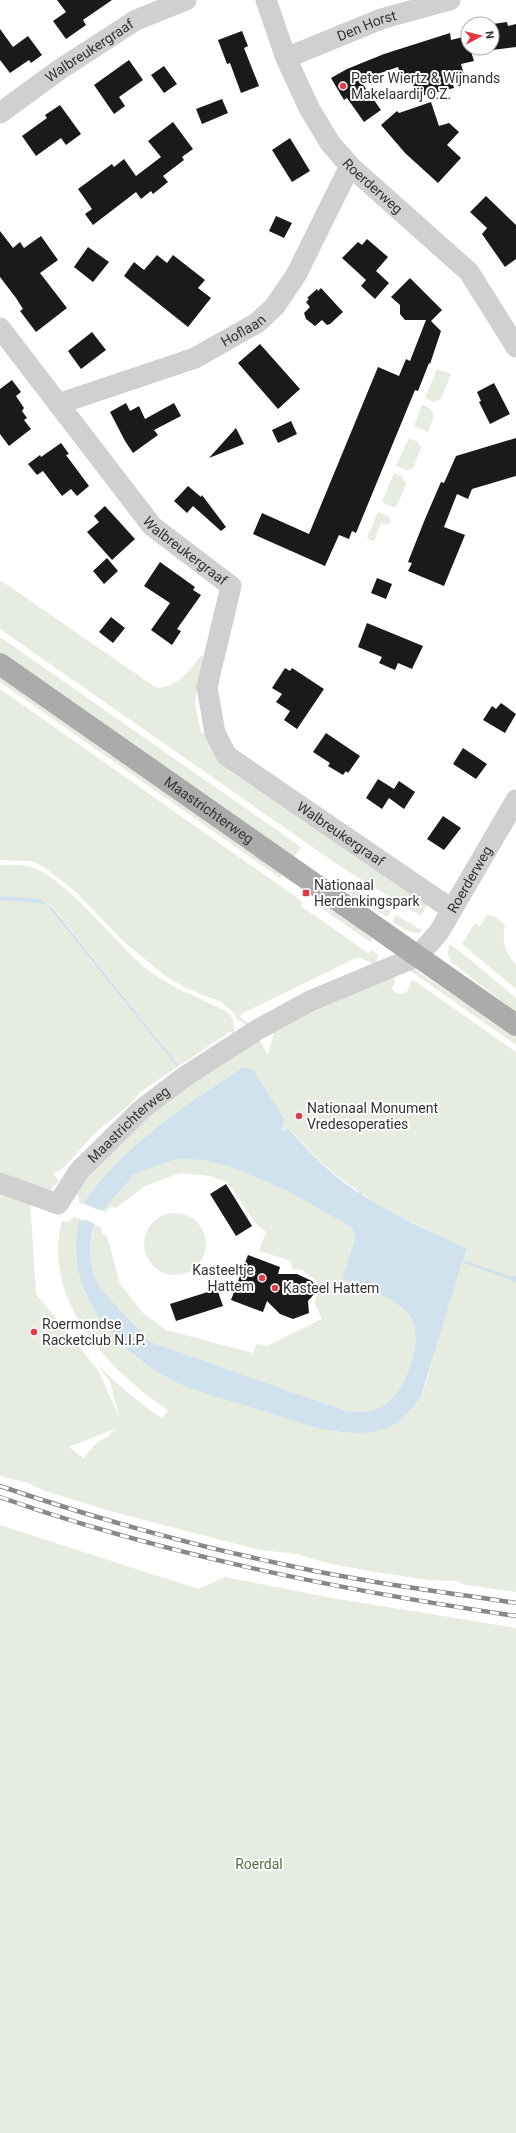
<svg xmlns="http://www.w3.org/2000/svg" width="516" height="2133" viewBox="0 0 516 2133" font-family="Roboto,sans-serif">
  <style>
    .green { fill: #e6ecdf; fill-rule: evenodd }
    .water { fill: #cfe2ee; fill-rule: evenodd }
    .pier { fill: #fff }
    .building { fill: #1a1a1a }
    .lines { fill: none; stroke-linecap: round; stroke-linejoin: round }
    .minor { stroke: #d0d0d0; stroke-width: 21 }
    .major { stroke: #ababab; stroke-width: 22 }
    .rail-casing { stroke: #888; stroke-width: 4.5 }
    .rail { stroke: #fff; stroke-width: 3; stroke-dasharray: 9; stroke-linecap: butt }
    .poi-dot { fill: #e63946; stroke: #fff; stroke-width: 1.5 }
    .labels { text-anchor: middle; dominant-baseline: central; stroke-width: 4; stroke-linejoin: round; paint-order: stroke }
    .street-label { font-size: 14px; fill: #333; stroke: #fff }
    .poi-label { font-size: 14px; fill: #333; stroke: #fff; text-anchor: start }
    .park-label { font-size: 14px; fill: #56703f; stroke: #fff }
  </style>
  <rect width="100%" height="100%" fill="#fff"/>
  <path class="green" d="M 437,369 L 451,374 L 441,399 L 434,402 L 425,398 Z
    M 422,405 L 431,409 L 434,416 L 428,432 L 414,426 Z
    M 409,438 L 418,442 L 421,448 L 413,468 L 406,470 L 396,466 Z
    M 394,473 L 403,477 L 406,484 L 397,506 L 393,507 L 382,502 Z
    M 378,512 L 388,516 L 391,522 L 386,525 L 381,523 L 374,541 L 367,538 Z
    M 0,580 L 155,687 C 175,691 191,669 201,655 L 203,656 L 195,703 L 201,733 L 206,733 L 221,763 L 229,771 L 428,903 L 421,916 L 344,869 L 0,629 Z
    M 0,637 L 301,847 L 294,857 L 0,652 Z
    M 0,677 L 282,873 L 280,878 L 0,682 Z
    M 0,689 L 303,902 L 301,906 L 368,953 L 371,950 L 378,955 L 376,965 L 358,957 L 243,1013 L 239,1017 L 254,1026 L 252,1028 L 237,1019 L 233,1012 L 221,1002 L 186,988 L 164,975 L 122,940 L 75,891 L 44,867 L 31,861 L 0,860 Z
    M 0,865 C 9,865 19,864 27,866 C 62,872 118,947 149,971 C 173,989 201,998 227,1012 L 233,1019 L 235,1038 L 233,1039 L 231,1031 L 179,1066 L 52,906 L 41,899 L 0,896 Z
    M 336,878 L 391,912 L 387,917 L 332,883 Z
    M 321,899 L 372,939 L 370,942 L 317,905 Z
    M 0,900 L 41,903 L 47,905 L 177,1067 L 142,1091 L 129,1105 L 95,1133 L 68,1163 L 58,1172 L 53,1173 L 59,1181 L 49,1191 L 0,1178 Z
    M 396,915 L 423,931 C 410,936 402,928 392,921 Z
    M 487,915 L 494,916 L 505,925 C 501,941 505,953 516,965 L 516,989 L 462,944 L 475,923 L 480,926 Z
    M 449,944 L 467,957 L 516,998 L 516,1012 L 451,962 L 448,955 Z
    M 414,969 L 516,1036 L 516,1045 L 409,970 Z
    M 393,976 L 395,982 L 392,987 L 394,992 L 400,994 L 407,992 L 412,979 L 516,1052 L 516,1592 L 466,1585 L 456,1581 L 429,1580 L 369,1571 L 323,1562 L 297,1554 L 260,1550 L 121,1514 L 45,1491 L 28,1483 L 0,1476 L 0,1189 L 30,1201 L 36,1294 L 98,1370 L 120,1419 L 110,1382 L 97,1364 C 117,1384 138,1403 163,1418 L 168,1410 C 108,1370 41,1300 62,1221 L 68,1222 L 74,1217 L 79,1219 L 76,1258 L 85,1293 L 109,1329 L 138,1359 L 186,1386 L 339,1432 C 364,1435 391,1431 410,1412 C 426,1396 429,1368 435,1347 C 445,1314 455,1281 467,1248 C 395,1215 341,1191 290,1129 L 281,1130 L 285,1120 L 251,1069 L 242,1068 C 185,1105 122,1146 83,1204 L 79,1203 L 79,1197 L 74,1193 L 85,1172 L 182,1087 L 259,1039 L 268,1055 L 275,1028 ZM 115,1429 L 107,1437 L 99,1441 L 83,1458 L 69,1447 Z
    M 176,1159 L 204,1160 L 231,1167 L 288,1191 L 352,1228 L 355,1239 L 342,1279 C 363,1288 391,1295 408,1312 C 428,1332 407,1389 387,1403 C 375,1413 361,1412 346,1411 L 156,1344 L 148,1340 L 101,1289 C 87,1268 90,1248 94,1224 L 101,1227 L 102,1233 L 107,1236 L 120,1284 L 143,1313 L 166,1330 L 253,1353 L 257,1344 L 267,1346 L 322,1319 L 314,1302 L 318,1294 L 319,1283 L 302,1270 L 292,1269 L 291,1261 L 259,1251 L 266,1232 L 257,1225 L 227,1182 L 210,1176 L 180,1173 L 145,1186 L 116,1208 L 110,1207 L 106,1212 L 102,1211 L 135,1174 Z
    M144 1244a31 31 0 1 1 62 0a31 31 0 1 1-62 0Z
    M 0,1525 L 198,1589 L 225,1577 L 332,1598 L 516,1628 L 516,2133 L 0,2133 Z"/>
  <path class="water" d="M 0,896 L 41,899 L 52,907 L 179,1066 L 177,1067 L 47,905 L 41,903 L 0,900 Z
    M 242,1068 L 248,1068 L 253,1070 L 285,1120 L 281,1130 L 289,1129 C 310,1153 332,1176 359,1193 L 361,1191 L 362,1195 L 412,1223 L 467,1248 L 463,1260 L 510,1276 L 516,1276 L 516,1281 L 513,1283 L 509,1279 L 462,1262 L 421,1396 C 385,1460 311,1425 257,1409 C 234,1401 208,1396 185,1386 C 135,1364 86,1320 77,1264 C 75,1249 77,1234 79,1219 L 85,1221 L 90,1206 L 83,1204 C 121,1147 185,1105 242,1068 ZM 176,1159 L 204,1160 L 231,1167 L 288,1191 L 352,1228 L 355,1239 L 342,1279 C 363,1288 390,1295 407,1312 C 428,1331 407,1389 387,1403 C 375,1413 361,1412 346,1411 L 156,1344 L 148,1340 L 101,1289 C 85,1264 90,1236 98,1209 L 102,1211 L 135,1174 Z"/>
  <path class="pier" d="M 81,1203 L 104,1212 L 100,1212 L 96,1224 L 79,1217 L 83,1219 L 87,1208 Z"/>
  <path class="building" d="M 57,0 L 112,0 L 83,20 L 86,25 L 66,39 L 53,21 L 66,12 Z
    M 507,22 L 508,26 L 516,24 L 516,47 L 492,50 L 493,24 Z
    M 0,29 L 13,47 L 28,36 L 42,55 L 31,63 L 29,60 L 10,73 L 0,60 Z
    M 242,31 L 248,46 L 244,48 L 259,86 L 241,93 L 230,63 L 227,64 L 218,40 Z
    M 450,33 L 451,40 L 467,36 L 468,48 L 470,48 L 474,61 L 461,64 L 465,78 L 452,81 L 454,88 L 417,97 L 412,81 L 407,83 L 404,74 L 401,75 L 398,67 L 360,80 L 381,110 L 364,122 L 347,98 L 344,100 L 331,78 L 347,69 L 384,54 Z
    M 129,60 L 143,80 L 119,97 L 125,106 L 114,114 L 94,85 Z
    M 164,66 L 177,84 L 164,93 L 151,75 Z
    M 222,99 L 228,113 L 202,124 L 196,109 Z
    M 431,102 L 439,126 L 449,123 L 459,132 L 447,145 L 461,158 L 438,183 L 405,153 L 381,125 L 397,111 L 399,113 Z
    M 60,105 L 81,134 L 66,145 L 61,138 L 36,156 L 22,136 L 47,118 L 45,115 Z
    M 173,122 L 193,149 L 182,157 L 184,160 L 163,176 L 168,182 L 153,194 L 151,191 L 141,199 L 136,192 L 93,225 L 85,214 L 92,209 L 78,189 L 112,164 L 114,167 L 124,159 L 136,176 L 161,157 L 148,141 Z
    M 290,138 L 310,171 L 292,182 L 272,150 Z
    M 486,196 L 516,225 L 516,259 L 505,267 L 482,234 L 487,228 L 470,212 Z
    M 276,216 L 292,223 L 284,238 L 269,231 Z
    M 0,231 L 13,248 L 20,242 L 24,248 L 41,236 L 58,260 L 40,273 L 67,308 L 36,332 L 20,311 L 23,309 L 16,298 L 0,277 Z
    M 367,239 L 388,257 L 376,271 L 389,283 L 375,299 L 361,286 L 366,280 L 342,258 L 358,242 L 362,245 Z
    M 88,247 L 109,262 L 93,282 L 74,267 Z
    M 157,255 L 167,263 L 173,255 L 205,280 L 198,288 L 211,298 L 188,327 L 124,276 L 134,262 L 144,270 Z
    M 410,278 L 442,310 L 431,321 L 441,331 L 430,364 L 429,363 L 418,391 L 415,390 L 356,533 L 352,531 L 349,539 L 339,535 L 325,566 L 253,534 L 262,513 L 309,534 L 378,367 L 399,376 L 406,359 L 410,361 L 426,320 L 405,320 L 400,314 L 400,305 L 391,297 Z
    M 321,288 L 343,312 L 330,324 L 327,325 L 322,320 L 315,326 L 306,319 L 304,313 L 310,307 L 306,302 L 309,299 L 307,298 L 317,289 L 318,291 Z
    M 92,332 L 106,350 L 81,369 L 68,351 Z
    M 260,344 L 300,389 L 278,409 L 238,363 Z
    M 12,380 L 21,392 L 16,396 L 24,408 L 22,411 L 27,418 L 24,420 L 31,429 L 9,446 L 0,434 L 0,389 Z
    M 494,383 L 510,414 L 490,424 L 479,402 L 481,401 L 477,392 Z
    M 126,403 L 130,411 L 139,406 L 145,419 L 174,403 L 181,416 L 154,430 L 158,435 L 133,453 L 125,441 L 110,412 Z
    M 291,421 L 297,434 L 278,443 L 272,430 Z
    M 236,428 L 244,444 L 209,458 Z
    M 516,438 L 516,476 L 472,489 L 468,499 L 457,494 L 444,527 L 465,535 L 444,586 L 408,571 L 412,563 L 408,562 L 425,519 L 441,482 L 444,483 L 456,456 Z
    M 61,443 L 69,454 L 66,455 L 89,486 L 77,496 L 71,489 L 62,496 L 43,471 L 37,475 L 28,464 L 40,455 L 41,457 Z
    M 188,486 L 201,497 L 202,495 L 226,527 L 221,531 L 193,506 L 187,513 L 174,501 Z
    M 105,506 L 135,539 L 112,560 L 87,532 L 99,522 L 94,516 Z
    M 107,558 L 118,571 L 104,584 L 93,571 Z
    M 160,562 L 195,587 L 193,590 L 201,595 L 177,629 L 181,631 L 172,645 L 151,630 L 170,603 L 144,586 Z
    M 377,578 L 392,584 L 386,599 L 371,593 Z
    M 111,617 L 125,628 L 113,643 L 99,632 Z
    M 367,623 L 423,646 L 412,669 L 398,663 L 395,670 L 379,663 L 382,657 L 358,647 Z
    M 285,668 L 290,671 L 292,668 L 324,689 L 297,729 L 284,720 L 290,711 L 276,702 L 282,694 L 272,688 Z
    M 501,703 L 516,714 L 505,733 L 483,720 L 492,706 L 496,709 Z
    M 326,733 L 360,756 L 348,773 L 346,771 L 343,775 L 328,766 L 330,763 L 313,752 Z
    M 463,748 L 487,764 L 476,779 L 453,764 Z
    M 378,779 L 394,789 L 399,781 L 415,792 L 404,809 L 389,798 L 382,809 L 366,798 Z
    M 443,816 L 461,828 L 444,850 L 427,839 Z
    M 226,1184 L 252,1226 L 236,1236 L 210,1194 Z
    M 248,1255 L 280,1267 L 278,1274 L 297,1274 L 312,1281 L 315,1285 L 315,1293 L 308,1301 L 309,1313 L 293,1319 L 280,1314 L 267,1301 L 263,1312 L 231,1300 Z
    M 217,1289 L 223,1306 L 176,1321 L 170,1304 Z"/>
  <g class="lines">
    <g class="minor">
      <path id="s1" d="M 266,0 L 286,58 L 309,108 L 330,143 L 350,166 L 469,272 L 516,347"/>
      <path id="s2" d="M 286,58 L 381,19 L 450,0"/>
      <path id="s3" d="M 0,113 L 59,70 L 136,20 L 186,0"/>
      <path id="s4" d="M 0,328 L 152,526 L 231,586 L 207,687 L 215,733 L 227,756 L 451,909"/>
      <path id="s5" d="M 58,404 L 195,358 L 257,323 L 275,306 L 296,275 L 350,166"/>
      <path id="s6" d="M 0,1183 L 58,1204 L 79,1171 L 142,1109 L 184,1077 L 257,1030 L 310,1001 L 418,956 L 439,932 L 516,800"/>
    </g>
    <path class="major" id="s7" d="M 0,664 L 516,1025"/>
    <g class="rail-casing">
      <path id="rail" d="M 0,1486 C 91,1517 183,1543 277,1563 C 356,1581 436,1591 516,1603
        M 0,1497 C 168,1556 341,1590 516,1616"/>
    </g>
    <use href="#rail" class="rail"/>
  </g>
  <g class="poi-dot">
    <circle cx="343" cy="86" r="4"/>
    <rect x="302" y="889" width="8" height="8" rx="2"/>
    <circle cx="299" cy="1116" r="4"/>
    <circle cx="262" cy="1278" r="4"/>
    <circle cx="275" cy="1288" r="4"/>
    <circle cx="34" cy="1332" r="4"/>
  </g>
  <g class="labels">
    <g class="street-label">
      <text stroke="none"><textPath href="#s2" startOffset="87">Den Horst</textPath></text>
      <text stroke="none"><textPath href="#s3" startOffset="109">Walbreukergraaf</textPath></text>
      <text stroke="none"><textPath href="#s1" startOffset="218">Roerderweg</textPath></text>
      <text stroke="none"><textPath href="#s5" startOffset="200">Hoflaan</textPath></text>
      <text stroke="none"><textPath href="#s4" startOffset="291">Walbreukergraaf</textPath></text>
      <text stroke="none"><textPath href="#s7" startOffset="255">Maastrichterweg</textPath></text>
      <text stroke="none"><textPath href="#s4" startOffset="663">Walbreukergraaf</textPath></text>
      <text stroke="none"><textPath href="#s6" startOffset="599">Roerderweg</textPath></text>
      <text stroke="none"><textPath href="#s6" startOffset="169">Maastrichterweg</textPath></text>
    </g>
    <g class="poi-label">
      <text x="351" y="78">Peter Wiertz &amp; Wijnands<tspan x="351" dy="16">Makelaardij O.Z.</tspan></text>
      <text x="314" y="885">Nationaal<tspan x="314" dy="16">Herdenkingspark</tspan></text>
      <text x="307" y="1108">Nationaal Monument<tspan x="307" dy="16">Vredesoperaties</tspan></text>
      <text x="254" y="1270" text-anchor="end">Kasteeltje<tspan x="254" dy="16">Hattem</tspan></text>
      <text x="283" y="1288">Kasteel Hattem</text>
      <text x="42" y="1324">Roermondse<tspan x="42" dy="16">Racketclub N.I.P.</tspan></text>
    </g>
    <g class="park-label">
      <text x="259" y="1864">Roerdal</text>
    </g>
  </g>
  <g transform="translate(480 36) rotate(83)"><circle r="19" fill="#ffffff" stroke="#adadad"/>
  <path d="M0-3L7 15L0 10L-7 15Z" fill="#e63946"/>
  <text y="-6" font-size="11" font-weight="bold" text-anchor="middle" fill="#333333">N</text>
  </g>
</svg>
